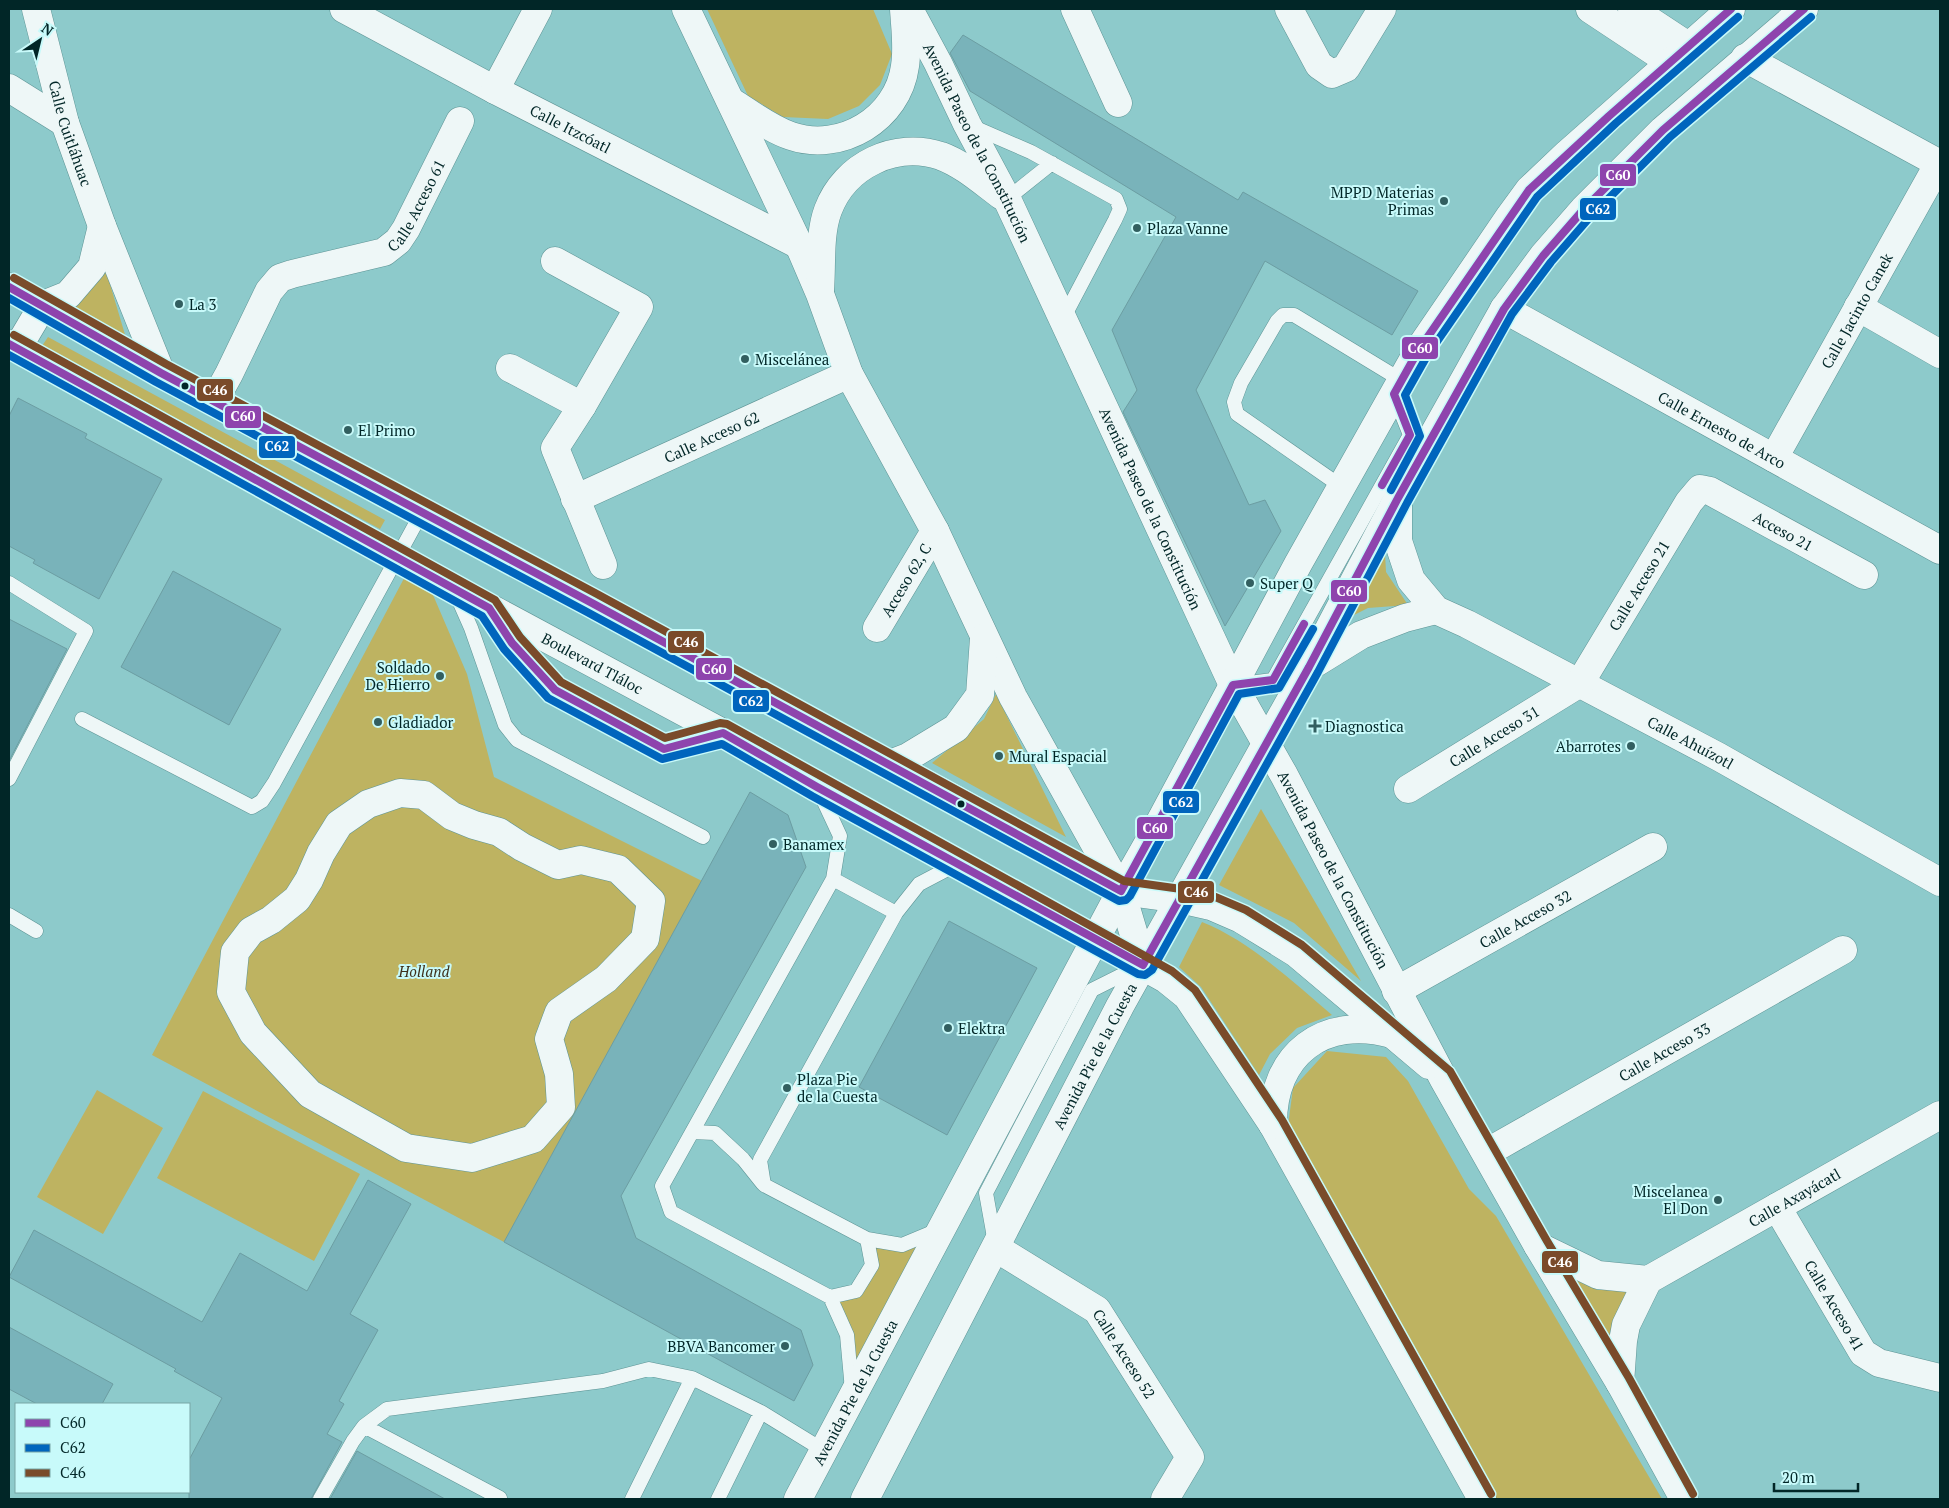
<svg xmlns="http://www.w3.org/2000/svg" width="1949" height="1508" viewBox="0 0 1949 1508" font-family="'PT Serif',serif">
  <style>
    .green { fill: #beb361 }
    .building { fill: #79b3ba; stroke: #6c9da2 }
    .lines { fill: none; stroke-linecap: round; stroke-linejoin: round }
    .lane-casing { stroke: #5d9495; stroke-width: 15 }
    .street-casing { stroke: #5d9495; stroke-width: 29 }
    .secondary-casing { stroke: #5d9495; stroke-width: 29 }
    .lane { stroke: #eef7f7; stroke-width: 14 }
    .street { stroke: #eef7f7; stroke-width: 28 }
    .secondary { stroke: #eef7f7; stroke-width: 28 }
    .bus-1-casing { stroke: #c8fafa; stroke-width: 11 }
    .bus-2-casing { stroke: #c8fafa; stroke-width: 11 }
    .bus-3-casing { stroke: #c8fafa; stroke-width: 11 }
    .bus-1 { stroke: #8e44ad; stroke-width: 8 }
    .bus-2 { stroke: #0065bd; stroke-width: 8 }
    .bus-3 { stroke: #7a4b2a; stroke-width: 8 }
    .poi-dot { fill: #325f60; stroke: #c8fafa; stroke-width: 2 }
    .bus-dot { fill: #012627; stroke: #c8fafa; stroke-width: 2 }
    .labels { text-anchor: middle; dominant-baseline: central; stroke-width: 4; stroke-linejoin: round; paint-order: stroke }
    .street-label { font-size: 15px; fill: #012627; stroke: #c8fafa }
    .poi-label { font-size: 15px; fill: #012627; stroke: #c8fafa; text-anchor: start }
    .park-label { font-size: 15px; font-style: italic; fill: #3f311c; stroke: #c8fafa }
    .line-badge { stroke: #c8fafa; stroke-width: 2 }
    .badge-label { font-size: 14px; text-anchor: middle; font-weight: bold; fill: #fff }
  </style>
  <rect width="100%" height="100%" fill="#8dcacb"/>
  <path class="green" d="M 707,9 L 873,9 L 892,54 L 880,85 L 859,106 L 828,119 L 783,117 L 748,96 Z
    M 104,264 L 126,338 L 66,303 Z
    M 48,337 L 385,520 L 380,529 L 42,346 Z
    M 1385,553 L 1386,572 L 1408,605 L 1368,608 L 1352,616 Z
    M 410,567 L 424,574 L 467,674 L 494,777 L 702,881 L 504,1242 L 152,1055 Z
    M 996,694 L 1066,837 L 932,763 L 984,719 Z
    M 1261,809 L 1361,981 L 1294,923 L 1219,885 Z
    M 1202,922 C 1248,940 1294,982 1332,1015 L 1297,1028 L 1270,1054 L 1259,1075 L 1201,987 L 1179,967 Z
    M 1327,1051 L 1386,1057 L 1408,1081 L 1469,1189 L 1496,1216 L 1662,1499 L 1496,1499 L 1288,1126 L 1293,1088 Z
    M 97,1090 L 163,1128 L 103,1234 L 37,1197 Z
    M 203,1091 L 360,1174 L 314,1261 L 157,1178 Z
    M 941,1229 L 853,1395 L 847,1335 L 830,1297 L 856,1291 L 872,1265 L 867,1239 L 902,1245 Z
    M 1569,1277 L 1598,1290 L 1628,1289 L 1613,1321 L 1610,1341 Z"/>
  <path class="building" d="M 963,35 L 1238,200 L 1243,192 L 1418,291 L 1392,335 L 1265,261 L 1196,390 L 1249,505 L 1265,500 L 1281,531 L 1225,626 L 1123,412 L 1137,390 L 1112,330 L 1176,217 L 970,91 L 950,53 Z
    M 18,398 L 87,434 L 85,438 L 162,479 L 99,599 L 33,563 L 35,560 L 9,546 L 9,416 Z
    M 173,571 L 281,629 L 229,725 L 121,667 Z
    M 9,619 L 67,649 L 9,761 Z
    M 750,792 L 788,815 L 806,867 L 621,1196 L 636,1238 L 801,1330 L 813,1365 L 794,1401 L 504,1242 Z
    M 949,921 L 1037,968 L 947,1135 L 859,1087 Z
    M 368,1180 L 411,1204 L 350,1314 L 378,1330 L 339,1401 L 344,1404 L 327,1434 L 342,1442 L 311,1499 L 189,1499 L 189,1460 L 222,1398 L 174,1371 L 176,1369 L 9,1277 L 34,1230 L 202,1322 L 240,1253 L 307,1291 Z
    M 9,1327 L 113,1384 L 102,1404 L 37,1404 L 9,1389 Z
    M 357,1451 L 445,1499 L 330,1499 Z"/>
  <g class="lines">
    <g class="lane-casing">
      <path id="lane" d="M 971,126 L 1031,152 L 1116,199 L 1120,209 L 1115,220 L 1063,319
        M 1007,199 L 1052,163
        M 1342,487 L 1237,414 L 1234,402 L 1241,383 L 1277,321 L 1283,315 L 1294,315 L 1401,380
        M 9,583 L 86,631 L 9,779
        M 456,594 L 471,628 L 505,725 L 517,740 L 703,837
        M 495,617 L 512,643 L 555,690 L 664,749 L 720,734
        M 1233,685 L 1273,680 L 1410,435 L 1394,395
        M 82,719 L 252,807 L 262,801 L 274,783 L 422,512
        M 819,791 L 840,836 L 833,879 L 662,1186 L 671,1212 L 830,1297 L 847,1335 L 852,1390
        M 833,879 L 896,913
        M 9,915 L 36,931
        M 692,1132 L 715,1133 L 743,1159 L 763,1184
        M 938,1230 L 902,1245 L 867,1239 L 764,1185 L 760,1160 L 896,913 L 919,884 L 957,864
        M 995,1243 L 986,1193 L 1092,990 L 1136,968
        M 830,1297 L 856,1291 L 872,1265 L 867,1239
        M 364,1426 L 387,1409 L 603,1381 L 649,1369 L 692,1378
        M 320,1499 L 353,1441 L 364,1426 L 500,1498
        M 632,1499 L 692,1378 L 761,1412 L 823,1450
        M 718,1499 L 761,1412"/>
    </g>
    <g class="street-casing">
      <g id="street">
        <path id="s1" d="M 36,9 L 65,123 L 102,226 L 161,373"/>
        <path id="s2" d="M 344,9 L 495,90 L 799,245"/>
        <path d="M 1075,9 L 1118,103"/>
        <path d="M 1289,9 L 1319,65 L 1332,74 L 1346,68 L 1382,9"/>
        <path d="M 1590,9 L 1670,62"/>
        <path d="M 1632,9 L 1688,46"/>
        <path d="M 1745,58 L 1940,164"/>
        <path d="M 9,88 L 65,123"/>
        <path d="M 495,90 L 538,9"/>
        <path d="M 555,261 L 639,307 L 582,406 L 555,448 L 603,565"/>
        <path d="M 1858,307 L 1940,354"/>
        <path id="s3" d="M 1504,309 L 1940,550"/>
        <path d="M 17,349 L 43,305 L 68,295 L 92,267 L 102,226"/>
        <path d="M 510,368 L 582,406"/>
        <path id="s4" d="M 214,401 L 229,374 L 269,291 L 280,278 L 292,274 L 384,252 L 398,241 L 406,229 L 460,121"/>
        <path id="s5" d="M 1774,458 L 1939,163"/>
        <path id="s6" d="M 1398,498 L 1398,541 L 1411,580 L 1436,610 L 1467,624 L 1719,757 L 1940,882"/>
        <path id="s7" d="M 575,499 L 849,374"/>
        <path id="s8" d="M 877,628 L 935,531"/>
        <path d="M 1309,667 L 1361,635 L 1405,618 L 1436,610"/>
        <path id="s9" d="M 1408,789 L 1580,683 L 1689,502 L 1700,489 L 1710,491 L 1864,575"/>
        <path d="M 400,793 L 424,795 L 452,816 L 474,825 L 499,832 L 522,847 L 558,865 L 581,860 L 618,869 L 651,901 L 645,939 L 606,979 L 559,1012 L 549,1039 L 559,1074 L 561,1107 L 533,1139 L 472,1158 L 406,1148 L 310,1094 L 253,1033 L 231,992 L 235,952 L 251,931 L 271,920 L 297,899 L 309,880 L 321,853 L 339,824 L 368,804 Z"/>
        <path id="s10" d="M 1396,991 L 1653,847"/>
        <path id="s11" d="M 1486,1153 L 1843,950"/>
        <path id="s12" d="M 1777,1207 L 1863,1353 L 1879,1363 L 1940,1378"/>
        <path id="s13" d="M 1538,1246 L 1598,1275 L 1648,1280 L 1940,1115"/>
        <path id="s14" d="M 996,1248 L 1097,1310 L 1190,1457 L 1165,1499"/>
        <path d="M 1620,1383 L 1623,1341 L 1626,1325 L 1648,1280"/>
      </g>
    </g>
    <g class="secondary-casing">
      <g id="secondary">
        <path d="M 686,9 L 799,245 L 820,294 L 849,374 L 935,531 L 1013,697 L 1121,891 L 1143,965"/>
        <path id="s15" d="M 909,9 L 938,63 L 967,124 L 1007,199 L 1233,685 L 1284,775 L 1443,1078 L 1538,1246 L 1620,1383 L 1684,1499"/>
        <path d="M 732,102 C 751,114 770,129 791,136 C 841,153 898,119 905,66 C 908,47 905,27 904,9"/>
        <path d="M 9,287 L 161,373 L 592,603 L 962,803 L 1121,891 L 1180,899 L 1211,906 L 1241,919 L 1296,953 L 1429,1065"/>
        <path d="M 820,290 C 822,264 819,234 828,210 C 845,165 895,141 941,156 C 963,164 983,182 1002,196"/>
        <path id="s16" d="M 9,344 L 453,588 L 723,733 L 1166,979 L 1187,996 L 1273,1125 L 1482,1499"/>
        <path d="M 890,764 L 908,757 L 956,728 L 980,695 L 984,638"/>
        <path d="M 1273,1125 C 1272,1054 1324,1015 1392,1034"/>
        <path id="s17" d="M 798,1499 L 1121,891 L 1154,833 L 1298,564 L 1418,351 L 1510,216 L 1529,190 L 1567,154 L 1731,9"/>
        <path id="s18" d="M 865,1499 L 1120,1006 L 1309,667 L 1398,498 L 1504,309 L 1543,256 L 1584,209 L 1663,130 L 1804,9"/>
      </g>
    </g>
    <use href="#lane" class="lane"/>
    <use href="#street" class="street"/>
    <use href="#secondary" class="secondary"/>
    <g class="bus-1-casing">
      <path id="bus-1" d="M 9,287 L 161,373 L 592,603 L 1121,891 L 1233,685 L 1273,680 L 1304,624
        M 9,344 L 489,608 L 512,643 L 555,690 L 664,749 L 723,733 L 817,787 L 1143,965 L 1309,667 L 1398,498 L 1504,309 L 1543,256 L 1584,209 L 1663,130 L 1804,9
        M 1382,485 L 1410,435 L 1394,394 L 1418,351 L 1529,190 L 1609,116 L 1731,9"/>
    </g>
    <g class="bus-2-casing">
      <path id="bus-2" d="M 9,298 L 156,382 L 587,612 L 1119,901 L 1126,900 L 1130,896 L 1239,694 L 1279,688 L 1313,629
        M 9,355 L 482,616 L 504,649 L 548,698 L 662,759 L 722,744 L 812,796 L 1138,974 L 1145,975 L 1152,970 L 1318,672 L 1407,503 L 1512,314 L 1551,262 L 1591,216 L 1670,137 L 1811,17
        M 1391,490 L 1420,436 L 1405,395 L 1427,356 L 1537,197 L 1616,123 L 1738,17"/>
    </g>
    <g class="bus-3-casing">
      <path id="bus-3" d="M 14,278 L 166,364 L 597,594 L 1124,881 L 1181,889 L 1213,896 L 1246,910 L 1302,945 L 1450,1071 L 1547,1241 L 1629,1378 L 1693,1494
        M 14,335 L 495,600 L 520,637 L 561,682 L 665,738 L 720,723 L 727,724 L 1172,971 L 1195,990 L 1282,1120 L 1491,1494"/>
    </g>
    <use href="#bus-1" class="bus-1"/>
    <use href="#bus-2" class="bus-2"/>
    <use href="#bus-3" class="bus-3"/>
  </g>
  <g class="poi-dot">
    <circle cx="1444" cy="201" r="5"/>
    <circle cx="1137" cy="228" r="5"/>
    <circle cx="179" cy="304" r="5"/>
    <circle cx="745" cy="359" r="5"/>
    <circle cx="348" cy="430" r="5"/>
    <circle cx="1250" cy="583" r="5"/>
    <circle cx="440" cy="676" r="5"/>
    <circle cx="378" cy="722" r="5"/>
    <path d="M1312.5 718.5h5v5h5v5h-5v5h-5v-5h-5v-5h5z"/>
    <circle cx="1631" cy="746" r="5"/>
    <circle cx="999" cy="756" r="5"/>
    <circle cx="773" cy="844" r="5"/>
    <circle cx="948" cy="1028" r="5"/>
    <circle cx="787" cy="1088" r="5"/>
    <circle cx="1718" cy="1200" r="5"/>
    <circle cx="785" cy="1346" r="5"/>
  </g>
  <g class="bus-dot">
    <circle cx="185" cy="386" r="4.5"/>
    <circle cx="961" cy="804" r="4.5"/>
  </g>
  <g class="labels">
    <g class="street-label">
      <text stroke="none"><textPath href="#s2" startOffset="256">Calle Itzcóatl</textPath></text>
      <text stroke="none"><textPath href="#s1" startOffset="129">Calle Cuitláhuac</textPath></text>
      <text stroke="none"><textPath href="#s15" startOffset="150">Avenida Paseo de la Constitución</textPath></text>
      <text stroke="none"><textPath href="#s4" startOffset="305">Calle Acceso 61</textPath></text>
      <text stroke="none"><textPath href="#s5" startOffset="169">Calle Jacinto Canek</textPath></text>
      <text stroke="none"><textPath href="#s3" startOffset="249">Calle Ernesto de Arco</textPath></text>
      <text stroke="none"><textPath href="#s7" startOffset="150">Calle Acceso 62</textPath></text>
      <text stroke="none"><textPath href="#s15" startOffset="555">Avenida Paseo de la Constitución</textPath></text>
      <text stroke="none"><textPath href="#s9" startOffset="524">Acceso 21</textPath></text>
      <text stroke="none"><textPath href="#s8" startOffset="56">Acceso 62, C</textPath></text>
      <text stroke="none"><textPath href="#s9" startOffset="316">Calle Acceso 21</textPath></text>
      <text stroke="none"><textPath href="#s16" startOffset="665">Boulevard Tláloc</textPath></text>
      <text stroke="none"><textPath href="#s9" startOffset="101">Calle Acceso 31</textPath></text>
      <text stroke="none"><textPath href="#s6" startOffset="410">Calle Ahuízotl</textPath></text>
      <text stroke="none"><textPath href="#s15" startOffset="960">Avenida Paseo de la Constitución</textPath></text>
      <text stroke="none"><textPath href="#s10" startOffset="148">Calle Acceso 32</textPath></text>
      <text stroke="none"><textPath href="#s11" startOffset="205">Calle Acceso 33</textPath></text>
      <text stroke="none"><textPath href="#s18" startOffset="499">Avenida Pie de la Cuesta</textPath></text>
      <text stroke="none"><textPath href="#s13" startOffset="285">Calle Axayácatl</textPath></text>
      <text stroke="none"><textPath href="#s12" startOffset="114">Calle Acceso 41</textPath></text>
      <text stroke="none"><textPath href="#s14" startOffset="170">Calle Acceso 52</textPath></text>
      <text stroke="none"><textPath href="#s17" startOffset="121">Avenida Pie de la Cuesta</textPath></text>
    </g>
    <g class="poi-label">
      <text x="1434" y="192" text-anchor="end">MPPD Materias<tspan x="1434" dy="17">Primas</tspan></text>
      <text x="1147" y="228">Plaza Vanne</text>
      <text x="189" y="304">La 3</text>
      <text x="755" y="359">Miscelánea</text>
      <text x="358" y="430">El Primo</text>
      <text x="1260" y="583">Super Q</text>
      <text x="430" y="667" text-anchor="end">Soldado<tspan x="430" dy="17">De Hierro</tspan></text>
      <text x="388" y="722">Gladiador</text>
      <text x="1325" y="726">Diagnostica</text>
      <text x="1621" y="746" text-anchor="end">Abarrotes</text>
      <text x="1009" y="756">Mural Espacial</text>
      <text x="783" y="844">Banamex</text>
      <text x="958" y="1028">Elektra</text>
      <text x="797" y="1079">Plaza Pie<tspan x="797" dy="17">de la Cuesta</tspan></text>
      <text x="1708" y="1191" text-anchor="end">Miscelanea<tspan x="1708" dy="17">El Don</tspan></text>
      <text x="775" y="1346" text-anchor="end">BBVA Bancomer</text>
    </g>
    <g class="park-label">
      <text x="424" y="971">Holland</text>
    </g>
  </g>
  <g class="line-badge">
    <rect x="1599" y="163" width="38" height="24" rx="5" fill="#8e44ad"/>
    <rect x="1579" y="197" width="38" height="24" rx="5" fill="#0065bd"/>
    <rect x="1401" y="336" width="38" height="24" rx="5" fill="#8e44ad"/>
    <rect x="196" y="378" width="38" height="24" rx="5" fill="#7a4b2a"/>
    <rect x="224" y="405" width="38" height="24" rx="5" fill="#8e44ad"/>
    <rect x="258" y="435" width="38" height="24" rx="5" fill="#0065bd"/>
    <rect x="1330" y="579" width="38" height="24" rx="5" fill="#8e44ad"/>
    <rect x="667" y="630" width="38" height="24" rx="5" fill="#7a4b2a"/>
    <rect x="695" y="657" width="38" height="24" rx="5" fill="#8e44ad"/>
    <rect x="732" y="689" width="38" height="24" rx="5" fill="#0065bd"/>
    <rect x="1162" y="790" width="38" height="24" rx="5" fill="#0065bd"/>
    <rect x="1136" y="816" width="38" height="24" rx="5" fill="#8e44ad"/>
    <rect x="1177" y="880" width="38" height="24" rx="5" fill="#7a4b2a"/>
    <rect x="1541" y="1250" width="38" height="24" rx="5" fill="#7a4b2a"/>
  </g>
  <g class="badge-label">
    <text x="1618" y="180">C60</text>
    <text x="1598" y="214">C62</text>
    <text x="1420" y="353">C60</text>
    <text x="215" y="395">C46</text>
    <text x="243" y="421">C60</text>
    <text x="277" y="451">C62</text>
    <text x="1349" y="596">C60</text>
    <text x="686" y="647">C46</text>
    <text x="714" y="674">C60</text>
    <text x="751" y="706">C62</text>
    <text x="1181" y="807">C62</text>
    <text x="1155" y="833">C60</text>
    <text x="1196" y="897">C46</text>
    <text x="1560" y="1267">C46</text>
  </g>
  <rect width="1949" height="1508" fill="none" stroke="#012627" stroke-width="20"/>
  <rect x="15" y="1403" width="175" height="90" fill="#c8fafa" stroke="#78a5a6"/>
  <rect x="25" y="1419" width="25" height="8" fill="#8e44ad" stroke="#78a5a6"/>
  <text x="60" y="1428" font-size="15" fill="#012627">C60</text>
  <rect x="25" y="1444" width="25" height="8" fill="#0065bd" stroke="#78a5a6"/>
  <text x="60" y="1453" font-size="15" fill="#012627">C62</text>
  <rect x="25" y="1469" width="25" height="8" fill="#7a4b2a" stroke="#78a5a6"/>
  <text x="60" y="1478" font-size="15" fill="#012627">C46</text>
  <g transform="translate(40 40) rotate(35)" stroke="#c8fafa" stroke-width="4" paint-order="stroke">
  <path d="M0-4L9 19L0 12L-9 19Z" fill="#012627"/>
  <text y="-8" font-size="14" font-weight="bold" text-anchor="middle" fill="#012627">N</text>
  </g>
  <path d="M1774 1483v8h84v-8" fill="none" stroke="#012627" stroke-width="2.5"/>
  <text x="1782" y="1483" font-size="15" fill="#012627" stroke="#c8fafa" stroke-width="4" paint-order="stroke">20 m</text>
</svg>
